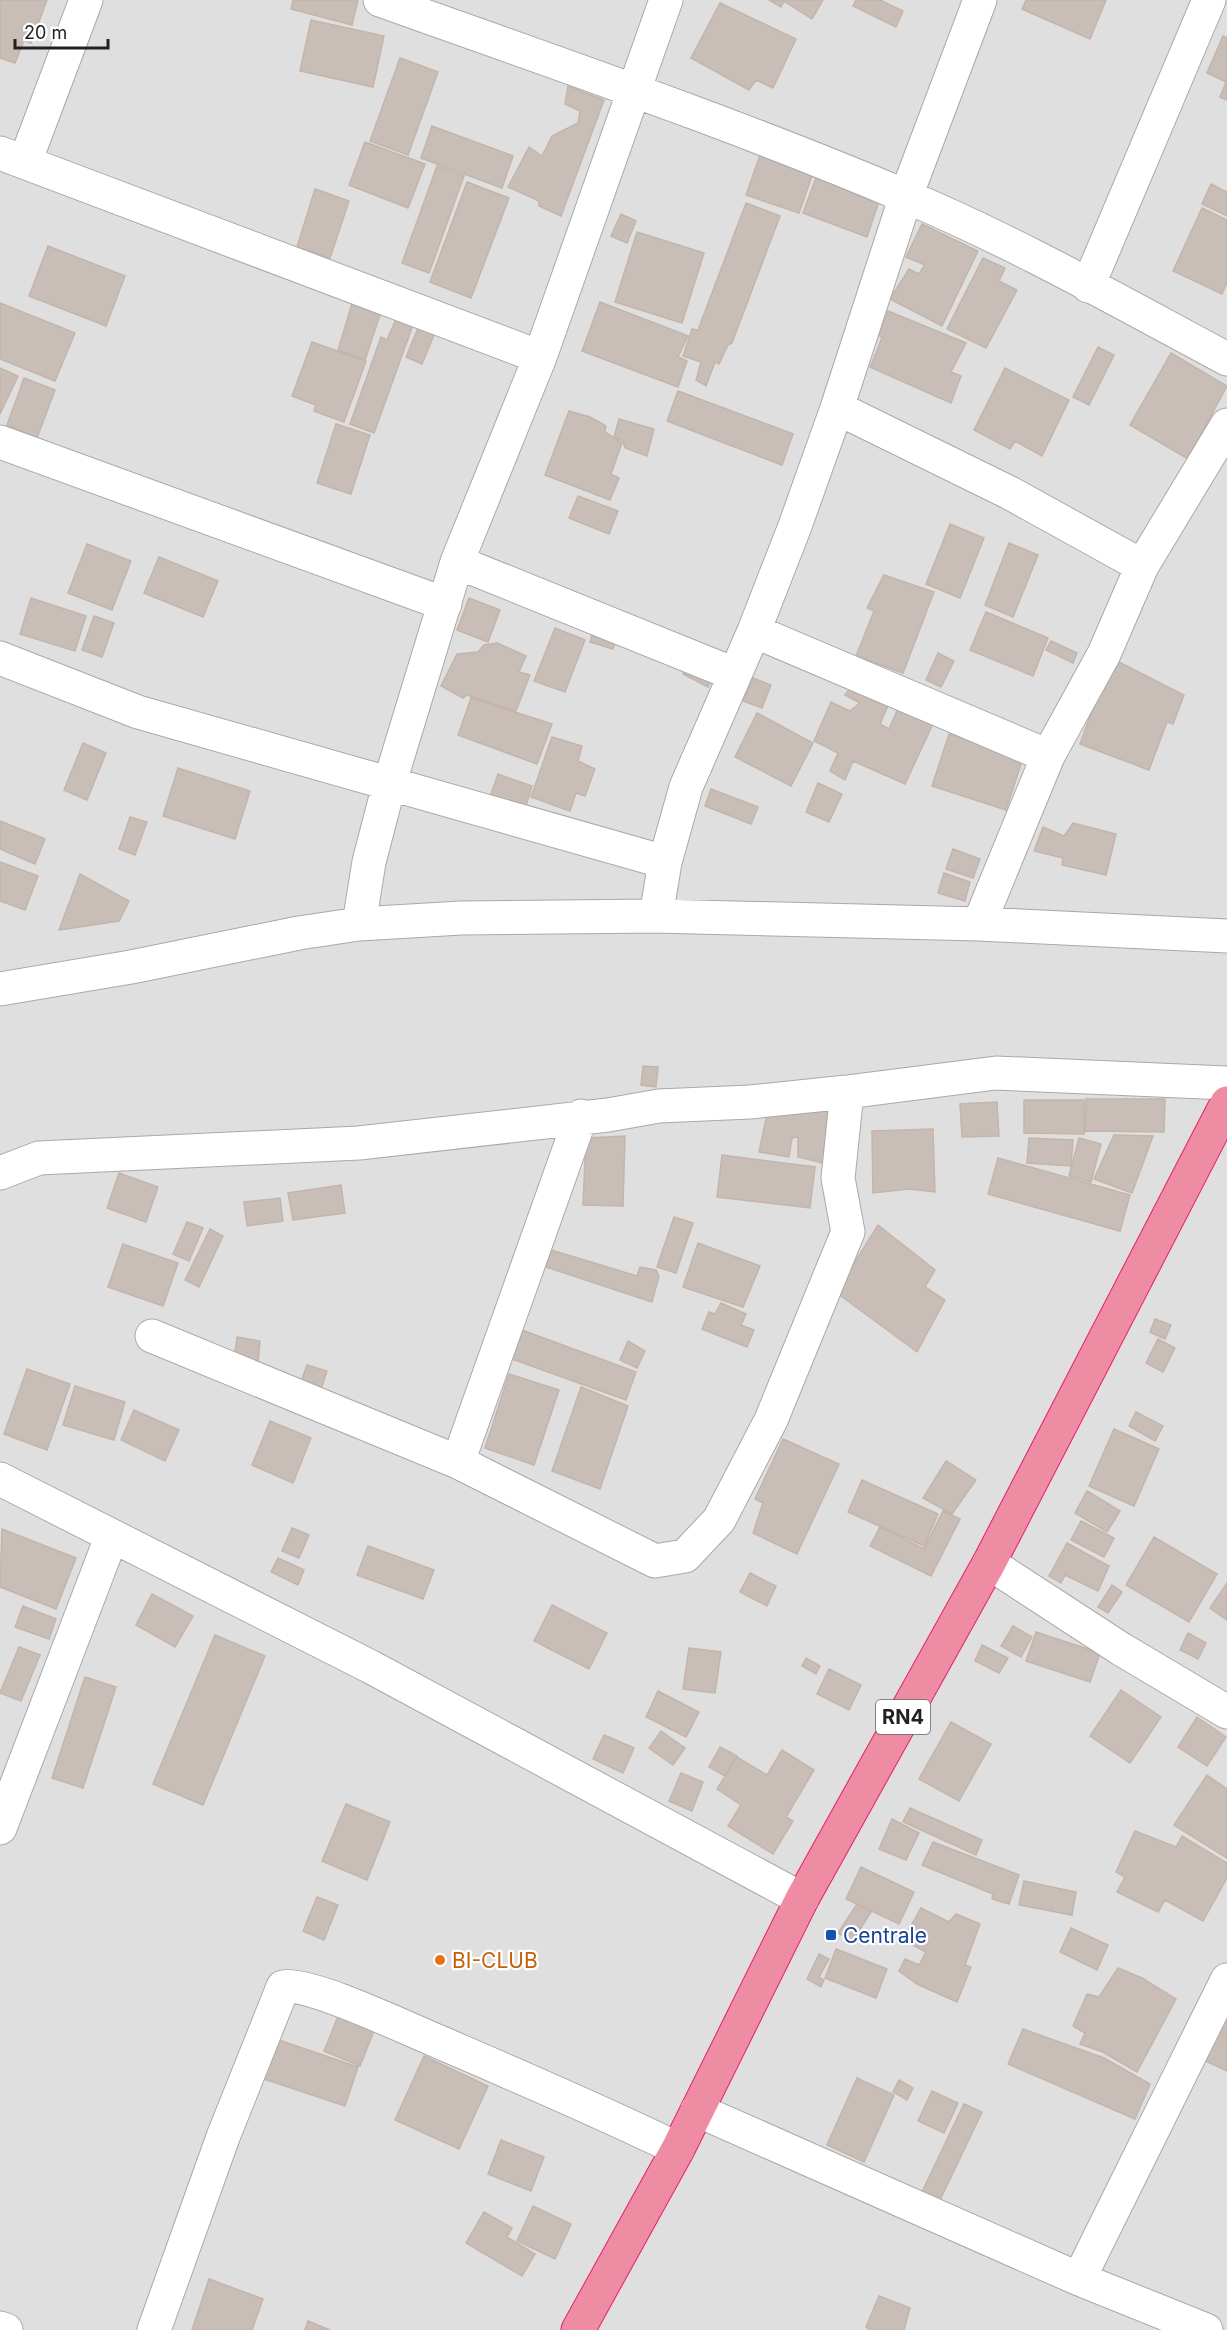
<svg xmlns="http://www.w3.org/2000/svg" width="1227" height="2330" viewBox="0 0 1227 2330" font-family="Inter,sans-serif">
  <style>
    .residential { fill: #e0dfdf }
    .building { fill: #c8beb7; stroke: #c5b4a9; stroke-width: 1.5 }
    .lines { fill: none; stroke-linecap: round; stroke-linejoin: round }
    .street-casing { stroke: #a9a9a9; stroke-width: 35 }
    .highway-casing { stroke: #e61f6e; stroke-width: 35 }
    .street { stroke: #fff; stroke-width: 33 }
    .highway { stroke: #ed8ca3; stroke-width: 33 }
    .transit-dot { fill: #1a4fb4; stroke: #fff; stroke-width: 2 }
    .food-dot { fill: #e8710a; stroke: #fff; stroke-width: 2 }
    .labels { text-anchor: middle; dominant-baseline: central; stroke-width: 4.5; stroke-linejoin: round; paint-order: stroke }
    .shield { fill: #fff; stroke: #646464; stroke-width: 1.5 }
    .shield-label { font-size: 20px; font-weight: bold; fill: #222 }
    .transit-label { font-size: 21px; fill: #164399; stroke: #fff; text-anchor: start }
    .food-label { font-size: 21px; fill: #c56008; stroke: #fff; text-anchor: start }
  </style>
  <rect width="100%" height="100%" fill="#f2eee8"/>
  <path class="residential" d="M 0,0 L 1227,0 L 1227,2330 L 0,2330 Z"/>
  <path class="building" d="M 0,0 L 47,0 L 31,43 L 24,41 L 15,63 L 0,58 Z
    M 293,0 L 358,0 L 352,25 L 291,9 Z
    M 769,0 L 823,0 L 812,19 L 784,1 L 781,7 Z
    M 856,0 L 880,0 L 903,11 L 896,27 L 853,6 Z
    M 1026,0 L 1106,0 L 1090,39 L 1022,9 Z
    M 720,3 L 796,39 L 773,88 L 756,80 L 749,90 L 691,58 Z
    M 311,20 L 384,36 L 373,87 L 300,71 Z
    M 1223,36 L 1227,38 L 1227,100 L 1220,97 L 1226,82 L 1207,73 Z
    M 400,58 L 438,72 L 408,155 L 370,141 Z
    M 568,86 L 604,100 L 561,216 L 539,206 L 539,201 L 508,187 L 529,147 L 542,156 L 552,136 L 578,123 L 580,111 L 565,104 Z
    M 432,126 L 513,156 L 502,188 L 421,158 Z
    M 365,142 L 425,164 L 408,208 L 349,185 Z
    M 760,155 L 813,173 L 799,213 L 746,195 Z
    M 437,166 L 464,176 L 429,273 L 402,263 Z
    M 817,175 L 880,198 L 867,237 L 803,213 Z
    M 467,182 L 509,198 L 471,298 L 430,282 Z
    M 1211,184 L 1227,192 L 1227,216 L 1202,204 Z
    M 315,189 L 349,201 L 330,258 L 297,247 Z
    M 746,203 L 780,216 L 732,343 L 728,345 L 719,364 L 715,362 L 706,386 L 696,380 L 701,362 L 683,356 L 692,329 L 698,330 Z
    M 1202,208 L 1227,220 L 1227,282 L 1222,294 L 1173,271 Z
    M 621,214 L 636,221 L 627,243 L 611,236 Z
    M 922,224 L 978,251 L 942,326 L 890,299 L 909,269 L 919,274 L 925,265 L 906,257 Z
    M 637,232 L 704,253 L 682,323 L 615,302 Z
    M 48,246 L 125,276 L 106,326 L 29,296 Z
    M 983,258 L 1005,268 L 999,281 L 1017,290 L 986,348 L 947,329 Z
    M 354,297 L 383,306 L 365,360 L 338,350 Z
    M 600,302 L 688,336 L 678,357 L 687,361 L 678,387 L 582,351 Z
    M 0,303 L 75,333 L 55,381 L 0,359 Z
    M 888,311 L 966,343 L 951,372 L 961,376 L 951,403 L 870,367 L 882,338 L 878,334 Z
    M 396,319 L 413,325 L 374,433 L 350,424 L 381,337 L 387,340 Z
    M 418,328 L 434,335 L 422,364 L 406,357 Z
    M 312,342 L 366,361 L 344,422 L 314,411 L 316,405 L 292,396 Z
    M 1098,347 L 1114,355 L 1089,405 L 1073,397 Z
    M 1171,353 L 1227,386 L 1188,459 L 1130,425 Z
    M 0,368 L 18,376 L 0,414 Z
    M 1005,368 L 1069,400 L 1042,456 L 1015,441 L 1010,449 L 974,430 Z
    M 24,378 L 55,390 L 37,438 L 7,425 Z
    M 678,391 L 793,434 L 782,465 L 667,421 Z
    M 569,411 L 590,417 L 606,426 L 605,432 L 622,443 L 611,474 L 619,478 L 610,500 L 545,475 Z
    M 619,419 L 654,429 L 647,456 L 625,448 L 623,441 L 614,437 Z
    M 336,424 L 370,435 L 351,494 L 317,483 Z
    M 578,496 L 618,511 L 609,534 L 569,518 Z
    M 950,524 L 984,538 L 960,598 L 926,584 Z
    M 1009,543 L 1038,555 L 1013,617 L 985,605 Z
    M 87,544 L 131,561 L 112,610 L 68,593 Z
    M 159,557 L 218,581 L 203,617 L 144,593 Z
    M 884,575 L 934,592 L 903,673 L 856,656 L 874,611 L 867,608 Z
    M 31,598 L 86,616 L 75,651 L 20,634 Z
    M 469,598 L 500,610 L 488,642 L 457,630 Z
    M 986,612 L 1048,638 L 1033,676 L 970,650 Z
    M 94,616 L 114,623 L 102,657 L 82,650 Z
    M 555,628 L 585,640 L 565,692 L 534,681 Z
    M 593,632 L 616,639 L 613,649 L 590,642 Z
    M 1051,641 L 1077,653 L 1073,663 L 1046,650 Z
    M 497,643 L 526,656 L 519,672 L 530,675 L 516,711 L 467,695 L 463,698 L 441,686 L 457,654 L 478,652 L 484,645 Z
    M 938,653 L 954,661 L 941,687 L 926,680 Z
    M 1111,658 L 1184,695 L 1173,724 L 1167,722 L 1149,770 L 1080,744 Z
    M 687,664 L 713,677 L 708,687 L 683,674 Z
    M 753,678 L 771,685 L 762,708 L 743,701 Z
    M 853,684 L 893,694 L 880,724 L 889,729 L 903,697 L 938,713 L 905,784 L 853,761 L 845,780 L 830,771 L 838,753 L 814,741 L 831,702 L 850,711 L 860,703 L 845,695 Z
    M 471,698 L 552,724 L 537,764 L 458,735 Z
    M 757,713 L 813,743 L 791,786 L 735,757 Z
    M 949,734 L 1023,758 L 1006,810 L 932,786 Z
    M 552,737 L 582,746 L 578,761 L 595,769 L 585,796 L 576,793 L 570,811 L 531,797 Z
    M 83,743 L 106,753 L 87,800 L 64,790 Z
    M 178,768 L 250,791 L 235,839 L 163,816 Z
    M 498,774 L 532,786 L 524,812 L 489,800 Z
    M 818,783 L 842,794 L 829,822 L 806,812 Z
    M 711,789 L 758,807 L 751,824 L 705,806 Z
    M 130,817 L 147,822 L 135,855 L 119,849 Z
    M 0,821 L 45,839 L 35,864 L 0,849 Z
    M 1073,823 L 1116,834 L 1106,875 L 1062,865 L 1063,858 L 1034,851 L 1043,827 L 1064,836 Z
    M 953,849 L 980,859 L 973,878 L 946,869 Z
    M 0,862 L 38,876 L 25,910 L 0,901 Z
    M 944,873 L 970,882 L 965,901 L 938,893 Z
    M 80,874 L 129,901 L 119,921 L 59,930 Z
    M 643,1066 L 658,1067 L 656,1087 L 641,1085 Z
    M 1086,1099 L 1165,1099 L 1164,1132 L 1085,1131 Z
    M 1024,1100 L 1084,1100 L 1084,1134 L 1024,1133 Z
    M 997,1102 L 999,1136 L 962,1137 L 960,1104 Z
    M 829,1107 L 823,1163 L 798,1157 L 798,1137 L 792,1138 L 789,1157 L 759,1152 L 768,1109 Z
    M 933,1129 L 935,1192 L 909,1189 L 873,1193 L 872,1131 Z
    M 1114,1135 L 1153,1136 L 1132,1193 L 1094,1179 Z
    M 625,1136 L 623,1206 L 583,1205 L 586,1138 Z
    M 1029,1138 L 1073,1140 L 1071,1166 L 1027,1163 Z
    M 1079,1138 L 1101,1144 L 1091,1182 L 1069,1176 Z
    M 722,1155 L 815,1167 L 810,1208 L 717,1197 Z
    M 998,1158 L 1130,1195 L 1120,1231 L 988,1194 Z
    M 119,1173 L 158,1187 L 146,1222 L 107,1208 Z
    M 341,1185 L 345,1213 L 293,1220 L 288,1193 Z
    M 280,1198 L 283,1221 L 247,1226 L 244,1202 Z
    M 674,1217 L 693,1223 L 676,1273 L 657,1267 Z
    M 187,1222 L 203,1228 L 189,1261 L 173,1254 Z
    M 878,1225 L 935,1270 L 925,1287 L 945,1300 L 917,1352 L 841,1296 L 848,1273 Z
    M 210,1229 L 223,1236 L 199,1287 L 185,1280 Z
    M 698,1243 L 760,1266 L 743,1307 L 683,1287 Z
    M 123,1244 L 178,1263 L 163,1306 L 108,1287 Z
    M 548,1249 L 637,1276 L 640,1267 L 656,1270 L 659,1276 L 652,1302 L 543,1266 Z
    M 721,1303 L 746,1314 L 741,1325 L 754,1330 L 747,1347 L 702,1329 L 709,1312 L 715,1314 Z
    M 1155,1319 L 1171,1325 L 1165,1339 L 1150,1332 Z
    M 522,1330 L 636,1372 L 626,1400 L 512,1359 Z
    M 237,1337 L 260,1341 L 258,1363 L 234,1360 Z
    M 1158,1339 L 1175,1348 L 1163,1372 L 1146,1363 Z
    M 628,1341 L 645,1351 L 637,1368 L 620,1360 Z
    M 307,1365 L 327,1371 L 321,1389 L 301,1382 Z
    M 27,1369 L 70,1384 L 47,1450 L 4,1434 Z
    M 509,1374 L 559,1390 L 534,1465 L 485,1448 Z
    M 75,1386 L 125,1402 L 114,1440 L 63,1425 Z
    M 581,1387 L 628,1406 L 600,1489 L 552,1471 Z
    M 134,1410 L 179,1430 L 165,1461 L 121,1440 Z
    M 1136,1412 L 1163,1426 L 1155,1441 L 1129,1426 Z
    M 270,1421 L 311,1438 L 293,1483 L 252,1465 Z
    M 1114,1429 L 1159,1449 L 1134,1506 L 1089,1486 Z
    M 783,1439 L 839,1464 L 797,1554 L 753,1533 L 763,1503 L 755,1499 Z
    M 946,1461 L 976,1480 L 952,1514 L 923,1498 Z
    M 862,1480 L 938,1514 L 924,1546 L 848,1512 Z
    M 1087,1491 L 1120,1511 L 1107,1532 L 1075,1513 Z
    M 943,1511 L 960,1519 L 931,1576 L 870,1546 L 880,1527 L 924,1549 Z
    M 1081,1521 L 1114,1538 L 1104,1557 L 1071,1540 Z
    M 292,1528 L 309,1535 L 299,1558 L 282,1551 Z
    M 2,1529 L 76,1558 L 56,1609 L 0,1587 Z
    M 1154,1537 L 1217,1574 L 1189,1622 L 1126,1585 Z
    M 1067,1543 L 1109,1566 L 1098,1591 L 1065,1575 L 1061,1583 L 1049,1576 Z
    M 368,1546 L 434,1570 L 423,1599 L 357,1575 Z
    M 278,1558 L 304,1570 L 298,1585 L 271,1572 Z
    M 750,1573 L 776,1586 L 767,1606 L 740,1592 Z
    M 1227,1583 L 1227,1620 L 1210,1608 Z
    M 1112,1585 L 1122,1592 L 1108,1613 L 1098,1607 Z
    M 152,1594 L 193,1616 L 175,1647 L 136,1625 Z
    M 552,1605 L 607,1633 L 589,1669 L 534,1641 Z
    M 23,1606 L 56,1619 L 49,1639 L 15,1627 Z
    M 1013,1626 L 1032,1637 L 1021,1657 L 1001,1646 Z
    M 1036,1632 L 1100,1653 L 1090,1682 L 1026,1661 Z
    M 1188,1633 L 1206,1643 L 1198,1659 L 1180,1650 Z
    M 215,1635 L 265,1656 L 203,1805 L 153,1784 Z
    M 982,1645 L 1008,1658 L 999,1673 L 975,1661 Z
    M 19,1647 L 40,1655 L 21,1701 L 0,1693 Z
    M 689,1648 L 721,1652 L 715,1693 L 683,1689 Z
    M 806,1658 L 820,1666 L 816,1674 L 802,1666 Z
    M 829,1669 L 861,1685 L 849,1710 L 817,1694 Z
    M 85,1677 L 116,1687 L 83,1788 L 52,1778 Z
    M 1121,1690 L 1161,1717 L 1130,1763 L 1090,1736 Z
    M 658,1691 L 699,1712 L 686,1737 L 646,1717 Z
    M 1197,1717 L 1226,1737 L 1207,1766 L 1178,1747 Z
    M 951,1722 L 991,1744 L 959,1801 L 919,1779 Z
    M 661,1731 L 685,1748 L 673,1765 L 649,1748 Z
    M 604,1735 L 634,1748 L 623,1773 L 593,1759 Z
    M 720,1747 L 737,1756 L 725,1776 L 709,1767 Z
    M 782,1750 L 814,1770 L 786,1817 L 793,1821 L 773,1854 L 728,1826 L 741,1805 L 717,1789 L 737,1757 L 767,1775 Z
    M 681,1773 L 703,1782 L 692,1811 L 669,1801 Z
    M 1207,1775 L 1227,1789 L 1227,1858 L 1174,1825 Z
    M 346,1804 L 390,1822 L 367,1880 L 322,1861 Z
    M 910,1808 L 982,1840 L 976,1855 L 903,1822 Z
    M 892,1819 L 919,1833 L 906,1860 L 879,1849 Z
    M 1135,1831 L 1176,1847 L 1182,1836 L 1227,1863 L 1227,1878 L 1203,1921 L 1165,1900 L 1158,1912 L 1117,1892 L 1125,1877 L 1116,1872 Z
    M 933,1842 L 1019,1875 L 1009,1904 L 992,1899 L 993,1894 L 922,1865 Z
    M 861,1867 L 914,1892 L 899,1924 L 846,1899 Z
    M 1024,1881 L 1076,1892 L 1072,1915 L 1019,1905 Z
    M 317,1897 L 338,1905 L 324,1940 L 303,1931 Z
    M 857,1904 L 871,1912 L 852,1942 L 838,1933 Z
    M 921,1908 L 949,1922 L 956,1914 L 980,1924 L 965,1965 L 971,1967 L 957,2002 L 917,1984 L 899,1971 L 905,1959 L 919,1965 L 926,1952 L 903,1940 Z
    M 1071,1928 L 1108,1945 L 1097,1970 L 1060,1952 Z
    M 836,1949 L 887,1969 L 876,1998 L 825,1978 Z
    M 819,1954 L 829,1959 L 819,1977 L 824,1980 L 821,1987 L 807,1979 Z
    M 1118,1968 L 1142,1978 L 1176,1999 L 1137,2072 L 1103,2052 L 1080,2044 L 1085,2033 L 1073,2026 L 1087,1994 L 1099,1997 Z
    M 339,2014 L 375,2028 L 360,2066 L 324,2051 Z
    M 1222,2017 L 1227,2019 L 1227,2071 L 1203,2060 Z
    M 1023,2029 L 1104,2058 L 1150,2084 L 1135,2119 L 1008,2064 Z
    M 276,2039 L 358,2067 L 345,2106 L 264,2079 Z
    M 424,2056 L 488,2086 L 459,2149 L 395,2120 Z
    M 857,2078 L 894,2095 L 864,2162 L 827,2145 Z
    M 899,2080 L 913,2088 L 907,2100 L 893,2092 Z
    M 932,2091 L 958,2103 L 944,2133 L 918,2121 Z
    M 964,2104 L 982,2112 L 940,2200 L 922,2192 Z
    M 501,2140 L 544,2157 L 531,2191 L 488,2174 Z
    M 533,2206 L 571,2224 L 555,2259 L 517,2241 Z
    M 484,2212 L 512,2228 L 507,2237 L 535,2254 L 522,2276 L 466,2243 Z
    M 209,2279 L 263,2299 L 252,2330 L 192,2330 Z
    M 879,2296 L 910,2308 L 904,2330 L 870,2330 L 866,2327 Z
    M 308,2321 L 330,2330 L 305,2330 Z"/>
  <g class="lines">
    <g class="street-casing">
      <path id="street" d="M 380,0 C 556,63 733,123 905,196 C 1015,242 1122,303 1227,359
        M 0,153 L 540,357
        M 25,162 L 86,0
        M 1088,286 L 1209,0
        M 837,408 L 1010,493 L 1142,566
        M 0,442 L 445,604
        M 457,562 L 734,674
        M 754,631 L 1048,756
        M 0,658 L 138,712 L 665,862
        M 656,916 L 665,862 L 686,787 L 754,631 L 795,526 L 837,408 L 906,196 L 980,0
        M 359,924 L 369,862 L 389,785 L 457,562 L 540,357 L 666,0
        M 979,924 L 1048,756 L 1104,654 L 1142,566 L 1227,425
        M 0,989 L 131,967 L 299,933 L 359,924 L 461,918 L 656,916 L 979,924 L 1227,936
        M 0,1173 L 39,1158 L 359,1143 L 608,1115 L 659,1106 L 750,1102 L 847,1092 L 996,1073 L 1227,1083
        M 152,1336 L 458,1462 L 655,1561 L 685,1556 L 719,1520 L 771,1420 L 834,1266 L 848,1232 L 838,1178 L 847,1092
        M 458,1462 L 581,1116
        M 0,1479 L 371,1667 L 802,1899
        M 989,1563 L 1121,1649 L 1227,1712
        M 0,1828 L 111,1538
        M 697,2110 L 1079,2279 L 1206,2330
        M 1079,2279 L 1227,1980
        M 0,2328 L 6,2330
        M 154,2330 L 223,2137 L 283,1987 C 308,1981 408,2029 437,2041 C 518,2076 598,2110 678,2149"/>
    </g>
    <g class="highway-casing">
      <path id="highway" d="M 578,2330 L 678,2149 L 802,1899 L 989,1563 L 1227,1103"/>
    </g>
    <use href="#street" class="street"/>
    <use href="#highway" class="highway"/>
  </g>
  <rect class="transit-dot" x="825" y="1929" width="12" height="12" rx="3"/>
  <circle class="food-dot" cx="440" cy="1960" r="6"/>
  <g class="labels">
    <rect class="shield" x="876" y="1700" width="54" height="34" rx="4.5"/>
    <g class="shield-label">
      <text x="903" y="1717">RN4</text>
    </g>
    <g class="transit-label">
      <text x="843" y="1935">Centrale</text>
    </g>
    <g class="food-label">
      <text x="452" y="1960">BI-CLUB</text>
    </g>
  </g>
  <path d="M15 39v9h93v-9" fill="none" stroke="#222222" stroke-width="3"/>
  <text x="24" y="39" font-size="18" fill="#222222" stroke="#ffffff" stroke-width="4.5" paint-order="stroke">20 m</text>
</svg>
